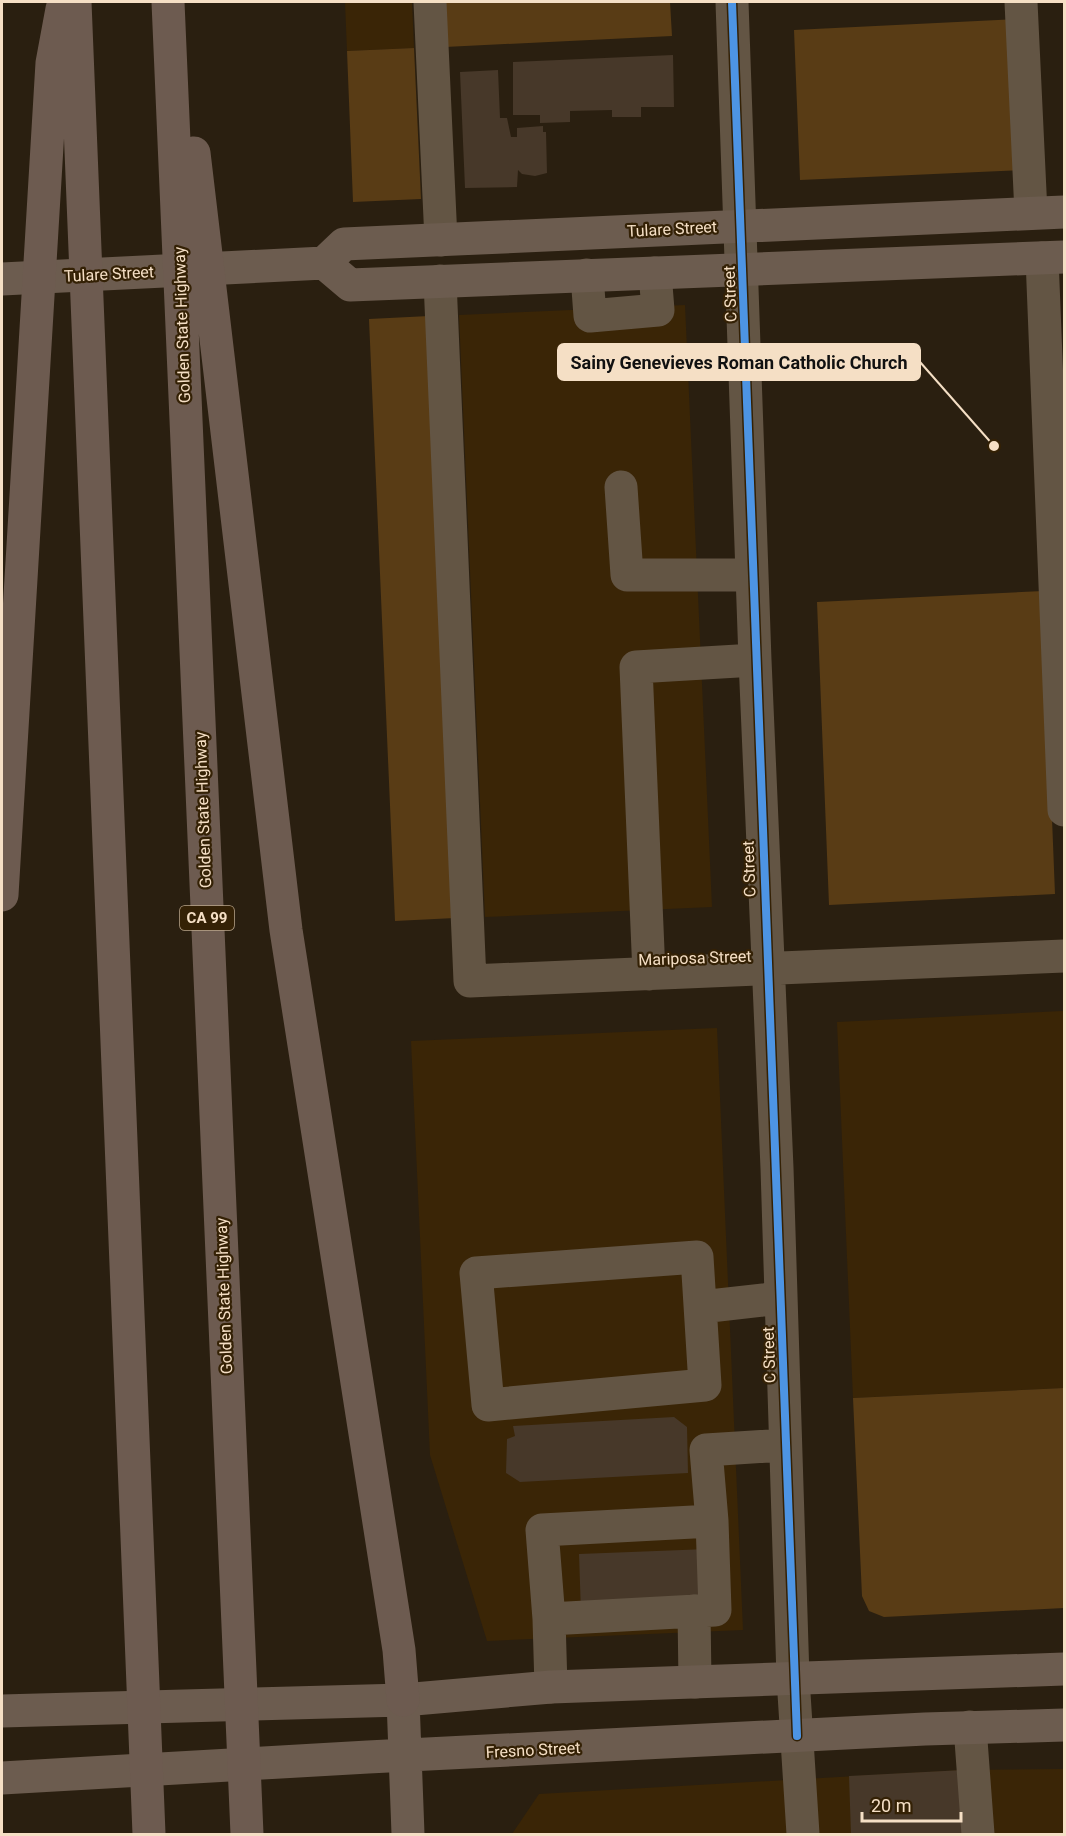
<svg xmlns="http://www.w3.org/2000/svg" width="1066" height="1836" viewBox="0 0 1066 1836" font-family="Roboto,sans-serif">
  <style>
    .built { fill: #3a2506 }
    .green { fill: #593c15 }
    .building { fill: #473829 }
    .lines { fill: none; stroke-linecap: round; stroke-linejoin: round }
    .minor { stroke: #635544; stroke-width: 33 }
    .major { stroke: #6c5c4f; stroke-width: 33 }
    .highway { stroke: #6d5b50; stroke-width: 33 }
    .cycleway-casing { stroke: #342105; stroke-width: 11 }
    .cycleway { stroke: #4d94e3; stroke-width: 8 }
    .labels { text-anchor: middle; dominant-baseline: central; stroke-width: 4.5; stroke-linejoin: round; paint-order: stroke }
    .shield { fill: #342105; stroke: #bba68b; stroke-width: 1.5 }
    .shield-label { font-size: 15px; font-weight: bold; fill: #f5dfc5 }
    .street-label { font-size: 16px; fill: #f5dfc5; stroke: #342105 }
    .leader { fill: none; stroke: #f5dfc5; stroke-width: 2 }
    .callout-dot { fill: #f5dfc5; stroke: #342105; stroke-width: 2 }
    .callout { fill: #f5dfc5; stroke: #f5dfc5; stroke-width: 2 }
    .callout-label { font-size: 18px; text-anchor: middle; font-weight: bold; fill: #111 }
  </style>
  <rect width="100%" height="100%" fill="#2a1f10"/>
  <path class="built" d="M 345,2 L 412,2 L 414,48 L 347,51 Z
    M 685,305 L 712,907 L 485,917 L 459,315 Z
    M 1063,1011 L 1064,1388 L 853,1398 L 837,1022 Z
    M 717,1028 L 743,1630 L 487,1641 L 430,1455 L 411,1041 Z
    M 1064,1769 L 1064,1834 L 512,1834 L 539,1794 L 963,1770 Z"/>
  <path class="green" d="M 443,2 L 670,2 L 672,36 L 445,47 Z
    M 1019,19 L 1026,170 L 800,180 L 794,30 Z
    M 414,48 L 421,199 L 353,202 L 347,51 Z
    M 429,316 L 455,918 L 395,921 L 369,319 Z
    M 1043,591 L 1055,894 L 829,905 L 817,602 Z
    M 1064,1388 L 1064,1608 L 884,1617 L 869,1611 L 862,1596 L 853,1398 Z"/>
  <path class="building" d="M 673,55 L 674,107 L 641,107 L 641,117 L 612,117 L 612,110 L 570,111 L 570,122 L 540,123 L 540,115 L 513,115 L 513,62 Z
    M 498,70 L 500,118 L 507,118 L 511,137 L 517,137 L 517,128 L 543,126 L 543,132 L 546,132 L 547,173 L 535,176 L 522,174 L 518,170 L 517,187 L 465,188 L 460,72 Z
    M 674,1417 L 687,1427 L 688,1473 L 520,1482 L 506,1473 L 507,1439 L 515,1436 L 513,1426 Z
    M 708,1549 L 710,1610 L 581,1613 L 579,1554 Z
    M 963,1770 L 966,1834 L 851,1834 L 849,1776 Z"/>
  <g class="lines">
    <path class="minor" d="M 430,2 L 441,240
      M 732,2 L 755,660 L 777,1168 L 793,1678 L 803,1834
      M 1021,2 L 1031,213
      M 1042,258 L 1064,810
      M 587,275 L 590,316 L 658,310 L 655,273
      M 440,281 L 470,981 L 1064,956
      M 621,487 L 627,575 L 751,575
      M 649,974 L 636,667 L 755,660
      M 697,1257 L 705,1385 L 488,1405 L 476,1273 Z
      M 701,1307 L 780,1298
      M 694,1611 L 695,1682
      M 549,1619 L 715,1610 L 712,1521
      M 551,1687 L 549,1619 L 542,1530 L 712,1521 L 706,1450 L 785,1445
      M 970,1727 L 978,1834"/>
    <path class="major" d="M 324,263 L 350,285 L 1064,257
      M 2,279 L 324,263 L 344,244 L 1064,212
      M 403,1700 L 408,1834
      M 2,1711 L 403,1700 L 551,1687 L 1064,1669
      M 2,1778 L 368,1757 L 925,1729 L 1064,1725"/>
    <path class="highway" d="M 75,2 L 149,1834
      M 168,2 L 247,1834
      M 194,153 L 286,930 L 399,1650 L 403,1700
      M 2,895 L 52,63 L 62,9"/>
    <g class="cycleway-casing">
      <path id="cycleway" d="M 732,2 L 797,1736"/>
    </g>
    <use href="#cycleway" class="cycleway"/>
  </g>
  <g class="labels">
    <rect class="shield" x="180" y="906" width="54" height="24" rx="4.5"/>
    <g class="shield-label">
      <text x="207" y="918">CA 99</text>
    </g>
    <g class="street-label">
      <text transform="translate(672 229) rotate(-3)">Tulare Street</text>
      <text transform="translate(109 274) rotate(-3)">Tulare Street</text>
      <text transform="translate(730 294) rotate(-92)">C Street</text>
      <text transform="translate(182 325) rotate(-92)">Golden State Highway</text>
      <text transform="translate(203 810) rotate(-92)">Golden State Highway</text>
      <text transform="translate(749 869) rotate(-92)">C Street</text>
      <text transform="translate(695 958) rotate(-2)">Mariposa Street</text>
      <text transform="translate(224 1296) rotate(-92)">Golden State Highway</text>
      <text transform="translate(769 1355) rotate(-92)">C Street</text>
      <text transform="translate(533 1750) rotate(-3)">Fresno Street</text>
    </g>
  </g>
  <path class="leader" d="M994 446L920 362"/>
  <circle class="callout-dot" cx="994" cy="446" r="6"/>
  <rect class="callout" x="558" y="344" width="362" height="36" rx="6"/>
  <g class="callout-label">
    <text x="739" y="369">Sainy Genevieves Roman Catholic Church</text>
  </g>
  <rect width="1066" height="1836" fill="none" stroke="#f5dfc5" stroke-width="6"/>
  <path d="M862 1812v9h99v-9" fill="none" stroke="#f5dfc5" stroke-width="3"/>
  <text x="871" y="1812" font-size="18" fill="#f5dfc5" stroke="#342105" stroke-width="4.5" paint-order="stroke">20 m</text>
</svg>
